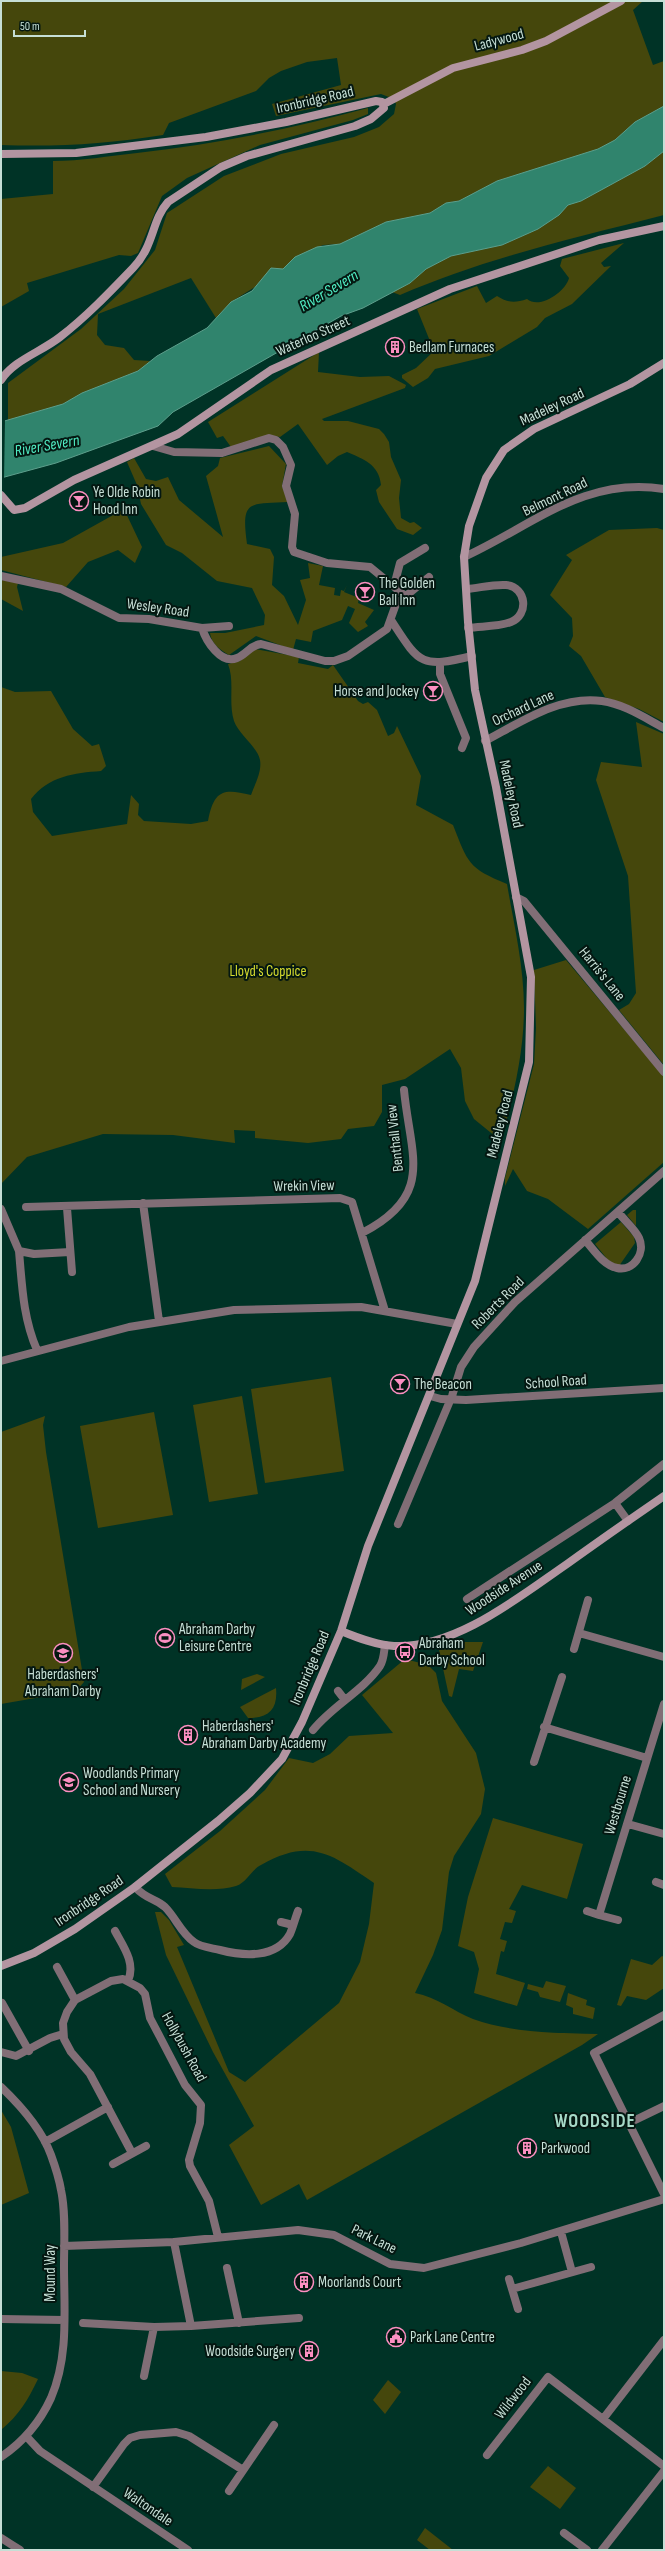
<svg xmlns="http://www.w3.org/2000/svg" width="665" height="2551" viewBox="0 0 665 2551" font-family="'Sofia Sans Condensed',sans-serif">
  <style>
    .green { fill: #45470c }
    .water { fill: #30846d; stroke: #5d9f8c }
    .pier { fill: #003326 }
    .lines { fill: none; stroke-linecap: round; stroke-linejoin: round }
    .street { stroke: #816e76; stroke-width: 8 }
    .secondary { stroke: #b395a1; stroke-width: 8 }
    .labels { text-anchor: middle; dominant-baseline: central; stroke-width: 4; stroke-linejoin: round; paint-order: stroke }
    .street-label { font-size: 15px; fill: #c6dfd6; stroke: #041711 }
    .poi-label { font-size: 15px; fill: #c6dfd6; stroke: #041711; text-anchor: start }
    .park-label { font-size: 15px; fill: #d5db2f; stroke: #041711 }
    .water-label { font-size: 16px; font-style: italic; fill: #50ecc3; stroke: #041711 }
    .district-label { font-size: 19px; font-weight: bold; letter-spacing: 1px; fill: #a6d9c7; stroke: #041711 }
  </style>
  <rect width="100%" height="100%" fill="#003326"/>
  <path class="green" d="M 1,1 L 643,1 L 633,10 L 653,65 L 664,61 L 664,106 L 635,122 L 615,140 L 599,149 L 497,181 L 459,201 L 446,203 L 430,213 L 386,222 L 340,244 L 323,245 L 295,257 L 283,269 L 231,302 L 216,318 L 191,278 L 98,314 L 97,335 L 105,345 L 124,348 L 134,360 L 150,361 L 139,371 L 82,393 L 63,404 L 8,421 L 8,383 L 81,329 L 124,289 L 155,250 L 167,213 L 224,176 L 281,154 L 354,137 L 379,127 L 394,114 L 396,104 L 394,99 L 381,94 L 276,116 L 272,104 L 341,85 L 337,58 L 307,62 L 281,71 L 269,78 L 256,91 L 169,123 L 163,135 C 106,144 58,147 1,145 Z
    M 368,108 L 368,114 L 353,120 L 260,145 L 187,178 L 162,196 L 138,253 L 131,256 L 119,255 L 27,283 L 29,291 L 1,307 L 1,199 L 53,194 L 53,161 C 81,161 109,156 137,153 C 216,144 291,129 368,108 Z
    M 664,151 L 664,215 C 575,238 485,258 400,295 L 392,292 L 410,283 L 426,269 L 451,256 L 502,245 L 538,229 L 559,215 L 568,205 L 581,201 L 645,166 Z
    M 624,243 L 601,263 L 604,267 L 611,266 L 572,304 L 545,318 L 537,327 L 489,356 L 435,369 L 428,378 L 413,387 L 402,378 L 402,375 L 416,368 L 434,351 L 417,309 L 477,286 L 486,303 L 497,296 C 508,303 515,303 527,299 C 540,310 566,291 569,278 L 560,266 L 562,259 Z
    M 319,352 L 318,372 L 360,377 L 389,376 L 406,385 L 405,388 L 322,419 L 324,421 L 348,421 L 379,429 L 384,434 L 389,442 L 391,457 L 401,480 L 399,498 L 401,518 L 410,523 L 414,522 L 422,528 L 413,535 L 397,529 L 379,502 L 376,490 L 381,485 C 379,464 363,459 347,452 L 338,456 L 327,465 L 298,424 L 280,437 L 269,435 L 231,447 L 223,436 L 217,438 L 208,422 Z
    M 269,446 L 286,464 L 282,486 L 288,502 C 248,504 241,500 247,544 L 270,549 L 274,557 L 272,585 L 284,596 L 298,625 L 306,600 L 300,580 L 310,578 L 308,563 L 323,566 L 319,585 L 335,588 L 334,595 L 340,596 L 341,590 L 344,591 L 347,585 L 344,592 L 359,598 L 358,603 L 374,610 L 365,622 L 368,626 L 358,632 L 349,623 L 355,609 L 348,606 L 342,620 L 313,631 L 311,642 L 296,639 L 293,650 L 256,636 L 229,655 C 220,650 211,643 210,633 L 225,633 L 264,625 L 265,615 L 252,588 L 217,581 L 182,553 L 166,545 L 141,504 L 137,485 L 127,462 L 134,458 L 146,479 L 156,481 L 168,477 L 179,500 L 223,537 L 206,476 L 218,466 L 220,458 Z
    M 124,509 L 142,547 L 135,563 L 118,550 L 88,562 L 66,587 L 1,570 L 1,557 L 63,543 Z
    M 657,528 L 664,530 L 664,722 L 639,709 L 605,697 L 581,656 L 569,646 L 573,636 L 572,618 L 550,595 L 572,560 L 566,555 L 609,530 Z
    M 1,580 L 18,583 L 17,587 L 23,611 L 1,599 Z
    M 255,649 L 299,657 L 298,663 L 328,669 L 333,665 L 358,701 L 363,704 L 368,702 L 377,710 L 388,736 L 394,733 L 397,726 L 421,776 L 416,805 L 453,825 C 468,863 468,868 507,884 C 514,925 524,966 524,1008 C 524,1053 513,1098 501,1141 L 474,1119 L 465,1101 L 461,1068 L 450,1049 L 405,1079 L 382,1085 L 382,1112 L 374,1126 L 348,1129 L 341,1139 L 308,1143 L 255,1138 L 255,1131 L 234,1130 L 235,1143 L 173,1135 L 103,1134 L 27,1157 L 1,1184 L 1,687 L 15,692 L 51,691 L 73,729 L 92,746 L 99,744 L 106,766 L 101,771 C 74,773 49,776 31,799 L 33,812 L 52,836 L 127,824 L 131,795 L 139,804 L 138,815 L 144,821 L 191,824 L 208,821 C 214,790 223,788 251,795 C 255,784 262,772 260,760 C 257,746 239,735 234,721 C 228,702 235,682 228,664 L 240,661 Z
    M 636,722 L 664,734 L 664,1065 L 619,1010 L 629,1004 L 636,993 L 628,876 L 596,780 L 601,762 L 642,767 Z
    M 566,960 L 664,1077 L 664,1162 L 588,1229 L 548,1199 L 527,1191 L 513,1169 L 505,1186 L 505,1178 L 534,1064 L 536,1028 L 534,970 Z
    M 633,1210 L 636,1210 L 636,1226 L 627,1215 Z
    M 621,1222 L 634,1237 L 635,1243 L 619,1266 L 608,1260 L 595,1244 Z
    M 331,1377 L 344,1471 L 265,1483 L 251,1389 Z
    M 242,1396 L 258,1494 L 209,1502 L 193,1405 Z
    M 154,1412 L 173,1515 L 98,1528 L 80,1426 Z
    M 45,1416 L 43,1425 L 46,1452 L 84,1682 L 76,1691 L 1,1704 L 1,1432 Z
    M 462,1642 L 483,1642 L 473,1671 L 459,1669 L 452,1697 L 449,1696 L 439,1650 Z
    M 405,1659 L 428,1665 L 436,1673 L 442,1701 L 476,1753 L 485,1789 L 481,1814 L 454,1856 L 449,1872 L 442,1930 L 433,1955 L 415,1993 C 437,1997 453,2011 473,2019 C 512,2033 557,2033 598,2034 L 582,2045 L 307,2200 L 299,2184 L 261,2205 L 229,2145 L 254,2126 L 213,2052 L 166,1955 L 155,1912 L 161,1912 L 169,1920 L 184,1945 L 177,1947 L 229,2072 L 245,2082 L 339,2003 L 360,1962 L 369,1924 L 374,1883 C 332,1854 310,1837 261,1865 C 251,1870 247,1882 236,1886 C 217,1892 191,1888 172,1887 L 165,1874 L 220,1831 L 265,1790 L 289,1758 L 313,1763 L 330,1754 L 349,1736 L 393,1733 L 362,1695 Z
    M 257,1674 L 265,1677 L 241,1690 L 242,1679 Z
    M 276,1688 C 278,1709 269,1718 248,1718 L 240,1707 Z
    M 493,1818 L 583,1844 L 567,1899 L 522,1885 L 509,1909 L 516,1911 L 512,1923 L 505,1922 L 500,1939 L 507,1941 L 504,1952 L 501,1951 L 496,1974 L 525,1983 L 517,2006 L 474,1993 L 479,1969 L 474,1952 L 458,1946 L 468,1897 Z
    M 662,1956 L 664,1957 L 664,1988 L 646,2000 L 627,1996 L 621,2006 L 617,2005 L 631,1959 L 652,1965 Z
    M 546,1981 L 566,1986 L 560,2002 L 540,1997 L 538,1992 L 527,1989 L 528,1984 L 543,1988 Z
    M 568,1993 L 587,2000 L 586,2005 L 595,2008 L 593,2019 L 573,2014 L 573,2008 L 566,2005 Z
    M 1,2110 L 11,2127 L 29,2193 L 1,2205 Z
    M 1,2371 L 22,2373 L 38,2379 C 28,2400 19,2415 1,2430 Z
    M 388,2380 L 401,2392 L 385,2414 L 373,2400 Z
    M 548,2466 L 576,2488 L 560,2509 L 530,2487 Z
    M 425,2528 L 453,2550 L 430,2550 L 417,2540 Z"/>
  <path class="water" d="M 664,106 L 664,151 L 645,166 L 581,201 L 568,205 L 559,215 L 538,229 L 502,245 L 451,256 L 426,269 L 410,283 L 363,308 L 341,316 L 173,412 L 158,426 L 133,435 L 56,463 L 1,478 L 1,422 L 63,404 L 82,393 L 138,371 L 157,356 L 207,328 L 231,302 L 252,291 L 271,268 L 283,269 L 295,257 L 317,247 L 340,244 L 386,222 L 430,213 L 446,203 L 459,201 L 497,181 L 598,149 L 615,140 L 635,122 Z"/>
  <path class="pier" d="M 5,419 L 4,480 L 1,480 L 1,420 Z"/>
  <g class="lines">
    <path class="street" d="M 153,446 L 174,452 L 222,453 L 269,438 L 276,440 L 283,447 L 291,465 L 286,486 L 295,514 L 292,547 L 294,552 L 327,563 L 370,567 L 404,595
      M 464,557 C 532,526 584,476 664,489
      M 1,576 L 61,589 L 119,618 L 149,619 L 202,628 C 206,641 221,665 237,658 C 247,654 250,645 261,644 L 325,661 L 334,661 L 348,656 L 387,629 L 396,604 L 429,577
      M 394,586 L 400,563 L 425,548
      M 467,589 C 479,588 494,584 506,585 C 527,587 529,615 511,622 C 498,627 481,626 468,628
      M 391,620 C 419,663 420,669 472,656
      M 202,628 L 229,626
      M 440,664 L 440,674 L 466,738 L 462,748
      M 485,741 C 521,722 560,695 602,701 C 624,704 645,718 664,728
      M 516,897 L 524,901 L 664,1072
      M 143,1203 L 159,1321
      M 26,1207 L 340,1198 L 352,1202 L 385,1311
      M 67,1208 L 72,1272
      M 1,1209 L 19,1251
      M 362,1233 C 436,1195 410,1155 404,1090
      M 585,1240 C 594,1250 603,1265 617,1268 C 633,1272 646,1253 639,1238 C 635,1229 624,1220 618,1212
      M 37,1350 C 23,1318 22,1285 19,1251 L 34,1254 L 70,1252
      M 1,1361 L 129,1327 L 234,1310 L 361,1307 L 457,1324
      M 430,1396 L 441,1399 L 466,1400 L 664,1388
      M 615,1503 L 628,1521
      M 398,1524 L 452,1396 L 461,1367 L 474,1347 L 515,1302 L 664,1171
      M 467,1599 L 615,1503 L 664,1464
      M 579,1633 L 664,1657
      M 574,1649 L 588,1600
      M 338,1691 L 345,1700
      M 544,1727 L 647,1758
      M 313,1730 C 332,1706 363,1691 380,1666 C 384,1660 384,1651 385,1645
      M 534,1762 L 562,1677
      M 628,1824 L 664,1834
      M 656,1882 L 664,1885
      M 135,1887 C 147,1900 155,1898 165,1907 C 176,1918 181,1933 194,1942 C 200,1947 212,1948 220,1950 C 243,1956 276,1959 290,1934 C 293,1927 295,1919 298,1911
      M 587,1911 L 599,1915
      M 618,1920 L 599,1915 L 664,1704
      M 281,1922 L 293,1925
      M 115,1931 C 123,1946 136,1963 128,1981
      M 57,1967 L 75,2000
      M 2,2003 L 29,2051
      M 664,2015 L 594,2053 L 664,2194
      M 1,2052 L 16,2056 L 50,2038 L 63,2034
      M 1,2087 C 21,2106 41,2128 51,2155 C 55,2166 59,2178 61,2190 C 66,2213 64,2242 64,2266 C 64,2310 69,2356 51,2398 C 40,2422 23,2442 1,2457
      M 629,2123 L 664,2106
      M 45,2142 L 108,2107
      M 132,2153 L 90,2074 L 71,2052 L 64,2039 L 63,2023 L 67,2012 L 75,2000 L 111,1981 L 123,1979 L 140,1988 L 145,1994 L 150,2018 L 160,2037 L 185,2085 L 201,2105 L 200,2123 L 189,2160 L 190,2166 L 209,2201 L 218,2237
      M 113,2164 L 146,2146
      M 561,2232 L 572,2272
      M 174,2242 L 191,2326
      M 64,2246 L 174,2242 L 298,2230 L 334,2235 L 390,2264 L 424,2268 L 521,2243 L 664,2199
      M 227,2268 L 239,2323
      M 509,2279 L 518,2309
      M 512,2289 L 591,2267
      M 1,2319 L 64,2320
      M 83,2323 L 154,2327 L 191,2326 L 299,2318
      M 144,2376 L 154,2327
      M 603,2419 L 664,2340
      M 26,2436 L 40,2451 L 188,2550
      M 487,2455 L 548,2377 L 664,2466
      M 93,2487 L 124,2444 L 130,2438 L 140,2435 L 176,2432 L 189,2436 L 243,2470
      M 229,2491 L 274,2425
      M 564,2533 L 587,2550
      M 1,2538 L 20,2550
      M 602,2550 L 664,2471"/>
    <path class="secondary" d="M 384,104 L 453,68 L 522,50 L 546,41 L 621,1
      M 1,154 L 76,153 L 206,137 L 286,122 L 376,101 L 382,102 L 384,108 L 371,119 L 355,126 L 247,156 L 221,167 L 168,202 C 151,221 155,245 133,268 C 110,292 86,317 60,337 C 41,352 14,360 1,380
      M 1,495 L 14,510 L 25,508 L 74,480 L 178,434 L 271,370 L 450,289 L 599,240 L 664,226
      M 341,1631 C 358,1638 376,1645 394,1646 C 455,1649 519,1597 567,1564 C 599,1541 632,1518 664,1496
      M 1,1966 L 34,1953 L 75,1929 L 135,1887 L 218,1821 L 250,1793 L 282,1759 L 302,1722 L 341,1631 L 368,1546 L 475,1281 L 529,1062 L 531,977 L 496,787 L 475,690 L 468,622 L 464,557 L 469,526 L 486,478 L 504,450 L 534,429 L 630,384 L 664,363"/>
  </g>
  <defs>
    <g id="building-ring" transform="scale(1)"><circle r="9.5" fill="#041711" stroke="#fc8fc1" stroke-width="1.5"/><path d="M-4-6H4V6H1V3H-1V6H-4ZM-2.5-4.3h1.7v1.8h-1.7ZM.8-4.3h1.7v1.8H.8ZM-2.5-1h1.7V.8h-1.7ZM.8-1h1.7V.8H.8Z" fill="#fc8fc1"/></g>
    <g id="bar-ring" transform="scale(1)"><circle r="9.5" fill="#041711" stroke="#fc8fc1" stroke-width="1.5"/><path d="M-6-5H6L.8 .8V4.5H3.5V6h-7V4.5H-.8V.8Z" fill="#fc8fc1"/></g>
    <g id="stadium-ring" transform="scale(1)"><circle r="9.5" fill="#041711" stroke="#fc8fc1" stroke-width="1.5"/><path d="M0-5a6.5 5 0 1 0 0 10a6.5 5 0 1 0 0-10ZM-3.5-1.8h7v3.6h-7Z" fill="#fc8fc1"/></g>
    <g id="bus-ring" transform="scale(1)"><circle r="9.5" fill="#041711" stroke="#fc8fc1" stroke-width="1.5"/><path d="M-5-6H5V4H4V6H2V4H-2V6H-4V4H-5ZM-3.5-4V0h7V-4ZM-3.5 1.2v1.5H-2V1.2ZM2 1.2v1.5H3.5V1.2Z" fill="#fc8fc1"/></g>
    <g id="school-ring" transform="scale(1)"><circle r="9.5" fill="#041711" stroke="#fc8fc1" stroke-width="1.5"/><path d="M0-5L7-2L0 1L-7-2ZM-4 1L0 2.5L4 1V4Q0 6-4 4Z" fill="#fc8fc1"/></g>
    <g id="civic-ring" transform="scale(1)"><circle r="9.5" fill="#041711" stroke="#fc8fc1" stroke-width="1.5"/><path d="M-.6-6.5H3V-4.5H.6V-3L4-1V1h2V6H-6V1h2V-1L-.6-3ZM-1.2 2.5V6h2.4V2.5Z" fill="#fc8fc1"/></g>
  </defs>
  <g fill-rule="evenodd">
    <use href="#building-ring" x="395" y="347"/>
    <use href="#bar-ring" x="79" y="501"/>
    <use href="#bar-ring" x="365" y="592"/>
    <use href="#bar-ring" x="433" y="691"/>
    <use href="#bar-ring" x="400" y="1384"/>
    <use href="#stadium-ring" x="165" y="1638"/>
    <use href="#bus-ring" x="405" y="1652"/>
    <use href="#school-ring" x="63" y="1653"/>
    <use href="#building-ring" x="188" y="1735"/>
    <use href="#school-ring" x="69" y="1782"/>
    <use href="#building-ring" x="527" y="2148"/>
    <use href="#building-ring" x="304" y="2282"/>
    <use href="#civic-ring" x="396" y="2337"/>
    <use href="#building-ring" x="309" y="2351"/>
  </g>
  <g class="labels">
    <g class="street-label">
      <text transform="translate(499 40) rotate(-15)">Ladywood</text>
      <text transform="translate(315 100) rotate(-13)">Ironbridge Road</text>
      <text transform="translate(313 336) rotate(-24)">Waterloo Street</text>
      <text transform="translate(552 407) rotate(-25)">Madeley Road</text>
      <text transform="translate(555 497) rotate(-26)">Belmont Road</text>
      <text transform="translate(158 608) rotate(8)">Wesley Road</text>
      <text transform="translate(523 708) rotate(-25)">Orchard Lane</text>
      <text transform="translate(511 794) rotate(78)">Madeley Road</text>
      <text transform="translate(602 974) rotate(51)">Harris's Lane</text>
      <text transform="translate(500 1124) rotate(-76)">Madeley Road</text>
      <text transform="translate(395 1138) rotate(-96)">Benthall View</text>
      <text transform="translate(304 1186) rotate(-1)">Wrekin View</text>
      <text transform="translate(498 1303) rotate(-45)">Roberts Road</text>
      <text transform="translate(556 1382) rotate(-4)">School Road</text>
      <text transform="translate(504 1588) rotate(-33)">Woodside Avenue</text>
      <text transform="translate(310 1668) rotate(-67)">Ironbridge Road</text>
      <text transform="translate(618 1805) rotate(-73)">Westbourne</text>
      <text transform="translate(89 1901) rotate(-34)">Ironbridge Road</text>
      <text transform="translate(184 2047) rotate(61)">Hollybush Road</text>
      <text transform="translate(374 2239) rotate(26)">Park Lane</text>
      <text transform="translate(50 2273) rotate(-90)">Mound Way</text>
      <text transform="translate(513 2398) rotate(-52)">Wildwood</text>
      <text transform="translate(148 2507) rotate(34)">Waltondale</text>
    </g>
    <g class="poi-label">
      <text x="409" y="347">Bedlam Furnaces</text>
      <text x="93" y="492">Ye Olde Robin<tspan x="93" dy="17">Hood Inn</tspan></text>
      <text x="379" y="583">The Golden<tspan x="379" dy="17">Ball Inn</tspan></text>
      <text x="419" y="691" text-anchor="end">Horse and Jockey</text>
      <text x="414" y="1384">The Beacon</text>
      <text x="179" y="1629">Abraham Darby<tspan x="179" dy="17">Leisure Centre</tspan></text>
      <text x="419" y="1643">Abraham<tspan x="419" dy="17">Darby School</tspan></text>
      <text x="63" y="1674" text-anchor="middle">Haberdashers'<tspan x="63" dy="17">Abraham Darby</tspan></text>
      <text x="202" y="1726">Haberdashers'<tspan x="202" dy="17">Abraham Darby Academy</tspan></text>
      <text x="83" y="1773">Woodlands Primary<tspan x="83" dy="17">School and Nursery</tspan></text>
      <text x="541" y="2148">Parkwood</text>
      <text x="318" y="2282">Moorlands Court</text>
      <text x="410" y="2337">Park Lane Centre</text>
      <text x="295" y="2351" text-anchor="end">Woodside Surgery</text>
    </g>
    <g class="park-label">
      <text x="268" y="971">Lloyd's Coppice</text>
    </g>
    <g class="water-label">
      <text transform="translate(329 291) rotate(-31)">River Severn</text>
      <text transform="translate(47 446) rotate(-10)">River Severn</text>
    </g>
    <g class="district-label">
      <text x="595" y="2121">WOODSIDE</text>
    </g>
  </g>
  <rect width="665" height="2551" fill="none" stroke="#c6dfd6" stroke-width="4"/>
  <path d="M14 30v6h71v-6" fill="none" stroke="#c6dfd6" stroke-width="2"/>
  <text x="20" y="30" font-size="12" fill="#c6dfd6" stroke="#041711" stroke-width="3" paint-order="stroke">50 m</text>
</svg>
